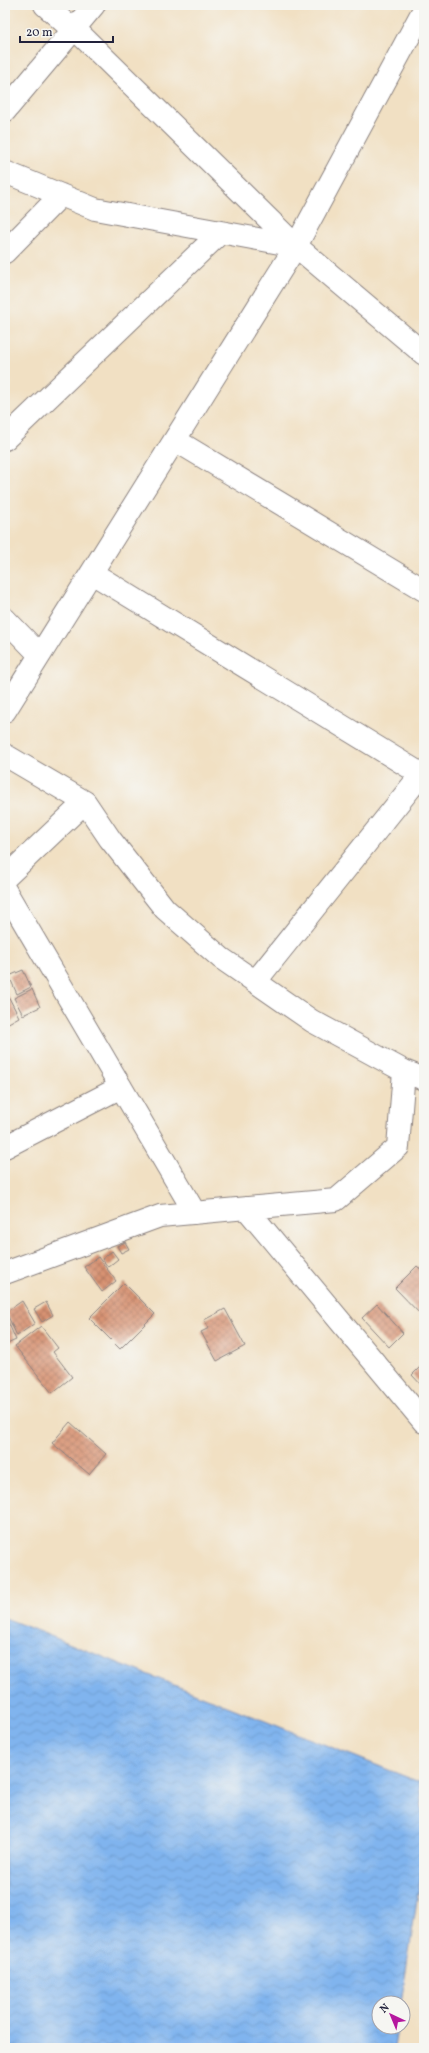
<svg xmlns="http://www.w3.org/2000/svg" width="429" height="2053" viewBox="0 0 429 2053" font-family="Vollkorn,serif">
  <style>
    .water { fill: url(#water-waves); stroke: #516b94 }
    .building { fill: url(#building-cross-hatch) }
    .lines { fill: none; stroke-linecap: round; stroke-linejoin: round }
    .minor-casing { stroke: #8a817f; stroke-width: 24 }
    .minor { stroke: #fff; stroke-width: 22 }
  </style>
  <defs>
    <pattern id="water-waves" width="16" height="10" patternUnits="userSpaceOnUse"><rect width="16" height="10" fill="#80b4ee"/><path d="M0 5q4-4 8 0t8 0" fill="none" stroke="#6e9acd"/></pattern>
    <pattern id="building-cross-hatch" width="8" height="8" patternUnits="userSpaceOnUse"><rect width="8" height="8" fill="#d79272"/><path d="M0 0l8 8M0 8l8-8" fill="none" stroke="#ae775f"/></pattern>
  </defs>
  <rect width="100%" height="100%" fill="#f6f6f2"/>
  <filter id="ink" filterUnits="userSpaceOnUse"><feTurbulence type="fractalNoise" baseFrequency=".025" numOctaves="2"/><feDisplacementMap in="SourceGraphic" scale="8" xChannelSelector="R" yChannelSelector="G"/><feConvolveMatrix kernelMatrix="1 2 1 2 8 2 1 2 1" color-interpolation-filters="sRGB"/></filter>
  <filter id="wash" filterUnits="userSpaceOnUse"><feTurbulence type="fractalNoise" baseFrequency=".012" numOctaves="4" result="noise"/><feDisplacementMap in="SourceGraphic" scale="16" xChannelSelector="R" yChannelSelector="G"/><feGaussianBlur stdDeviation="0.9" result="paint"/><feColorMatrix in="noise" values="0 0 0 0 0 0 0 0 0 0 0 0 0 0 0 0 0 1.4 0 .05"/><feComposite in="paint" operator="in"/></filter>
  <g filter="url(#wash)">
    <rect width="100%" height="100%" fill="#f1e0c3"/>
    <path class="water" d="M 5,1618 L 419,1782 L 424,1830 L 424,1856 L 401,2003 L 379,2003 L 379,2027 L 397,2027 L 394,2048 L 5,2048 Z"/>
    <g id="blocks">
      <path class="building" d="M 23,970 L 31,987 L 17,994 L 9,976 Z
        M 32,989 L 40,1007 L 23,1015 L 14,998 Z
        M 5,990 L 19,1017 L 5,1025 Z
        M 125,1242 L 129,1249 L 121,1253 L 117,1246 Z
        M 112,1251 L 118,1259 L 108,1267 L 102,1259 Z
        M 98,1257 L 116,1281 L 102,1292 L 84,1267 Z
        M 417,1266 L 424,1272 L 424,1318 L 395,1288 Z
        M 124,1283 L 155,1314 L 120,1349 L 89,1318 Z
        M 22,1301 L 35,1323 L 17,1336 L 6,1312 Z
        M 46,1302 L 53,1315 L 42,1322 L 34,1309 Z
        M 377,1304 L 403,1333 L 389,1347 L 362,1318 Z
        M 225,1309 L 245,1346 L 217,1361 L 201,1332 L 209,1328 L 204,1320 Z
        M 5,1315 L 16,1340 L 5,1345 Z
        M 41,1326 L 58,1348 L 53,1352 L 72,1377 L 52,1393 L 15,1346 Z
        M 424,1363 L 424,1388 L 412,1375 Z
        M 70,1422 L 106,1454 L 89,1474 L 52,1443 Z"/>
    </g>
  </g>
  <g filter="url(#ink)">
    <use href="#blocks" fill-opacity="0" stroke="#8a817f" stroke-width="1"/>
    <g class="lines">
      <g class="minor-casing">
        <path id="minor" d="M 45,5 L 73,30 L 81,35 L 296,246
          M 5,111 L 94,5
          M 5,172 L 95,209 L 296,246 L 424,354
          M 5,252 L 61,195
          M 5,439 L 220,233
          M 175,440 L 424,590
          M 92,573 L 424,776
          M 5,619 L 40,655
          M 5,711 L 296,246 L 424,9
          M 5,755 L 85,802 L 110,839 L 165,909 L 221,958 L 312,1021 L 404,1071 L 424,1079
          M 5,878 L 85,802
          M 5,890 L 195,1213
          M 255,982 L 424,771
          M 5,1147 L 121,1087
          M 246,1208 L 424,1422
          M 5,1273 L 160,1216 L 336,1200 L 398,1147 L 404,1071"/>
      </g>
      <use href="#minor" class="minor"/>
    </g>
  </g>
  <rect width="429" height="2053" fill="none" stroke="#f6f6f2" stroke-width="20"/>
  <g transform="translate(391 2015) rotate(316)"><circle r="19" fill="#f6f6f2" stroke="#a1a1a9"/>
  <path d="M0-3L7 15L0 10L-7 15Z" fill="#b5179e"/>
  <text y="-6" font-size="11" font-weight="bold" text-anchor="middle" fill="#22223b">N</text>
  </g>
  <path d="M20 36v6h93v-6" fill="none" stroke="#22223b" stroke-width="2"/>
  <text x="26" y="36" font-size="12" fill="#22223b" stroke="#f6f6f2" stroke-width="3" paint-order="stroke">20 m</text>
</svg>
